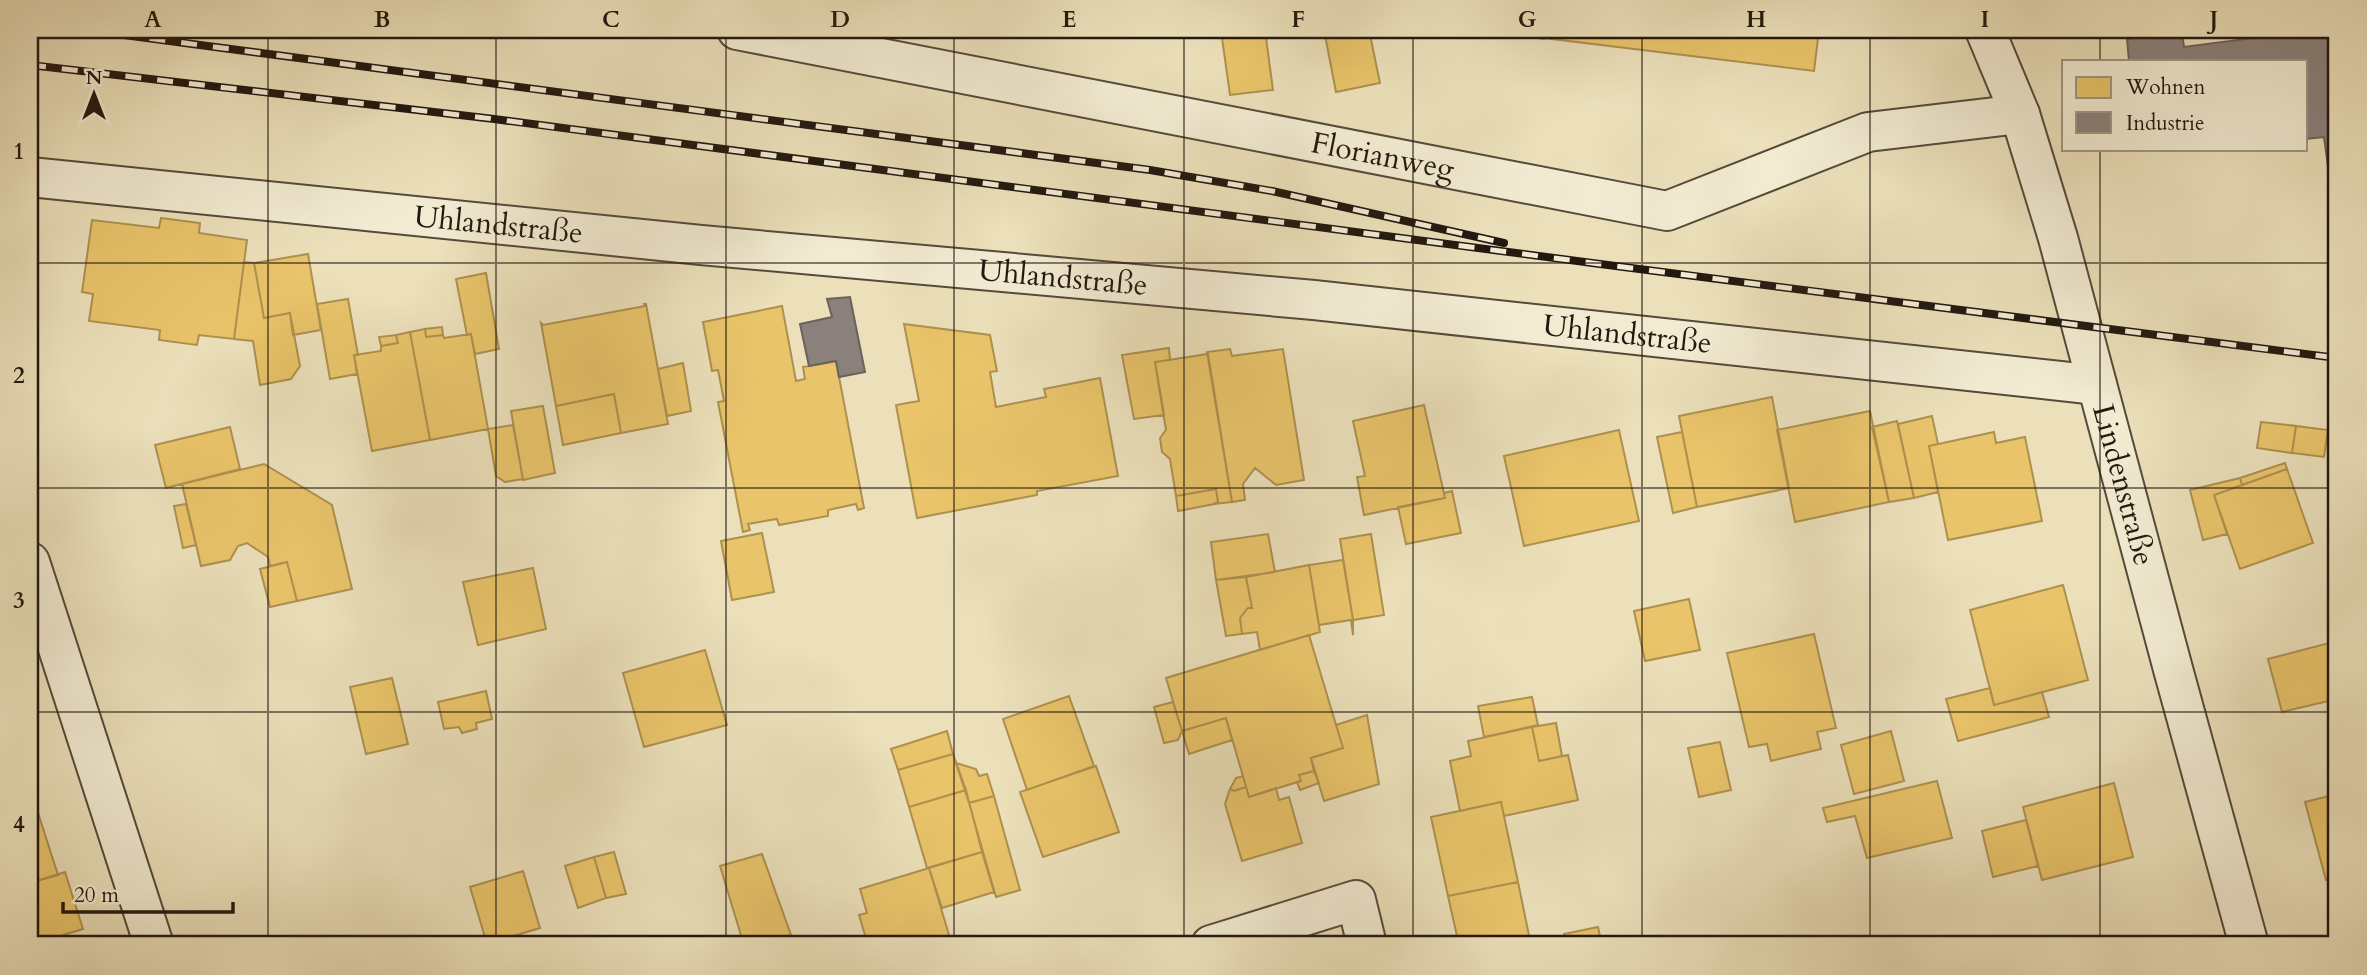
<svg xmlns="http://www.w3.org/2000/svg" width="2367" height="975" viewBox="0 0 2367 975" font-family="Cardo,serif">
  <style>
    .homes { fill: #e9c46a; stroke: #ae904f; stroke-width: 2 }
    .industry { fill: #8a817c; stroke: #6b625c; stroke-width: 2 }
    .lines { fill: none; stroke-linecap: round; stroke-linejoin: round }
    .minor-casing { stroke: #554a3a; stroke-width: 42 }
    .minor { stroke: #f2ebd2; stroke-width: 38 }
    .rail-casing { stroke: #231810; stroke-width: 8 }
    .rail { stroke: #f2ebd2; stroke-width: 5; stroke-dasharray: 16; stroke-linecap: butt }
    .grid { fill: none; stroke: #231810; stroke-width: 2; stroke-opacity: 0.55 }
    .labels { text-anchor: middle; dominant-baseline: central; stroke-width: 7; stroke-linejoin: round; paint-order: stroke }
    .street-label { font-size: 30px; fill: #231810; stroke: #f2ebd2 }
    .neatline { fill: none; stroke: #231810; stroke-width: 2.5 }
    .grid-label { font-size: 23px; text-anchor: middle; font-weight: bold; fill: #231810 }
  </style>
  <rect width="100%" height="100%" fill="#ebe0ba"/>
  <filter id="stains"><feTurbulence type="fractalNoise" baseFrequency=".00286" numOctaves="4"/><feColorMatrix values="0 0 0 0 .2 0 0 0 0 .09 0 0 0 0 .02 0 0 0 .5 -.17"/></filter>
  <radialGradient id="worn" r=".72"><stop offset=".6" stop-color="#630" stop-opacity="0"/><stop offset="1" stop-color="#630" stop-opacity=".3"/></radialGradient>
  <path class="homes" d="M 1230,30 L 1265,30 L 1273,90 L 1230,95 L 1221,31 Z
    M 1324,30 L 1369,30 L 1380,83 L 1336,92 Z
    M 1484,30 L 1542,30 L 1544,39 Z
    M 1542,30 L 1819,30 L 1814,71 L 1544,38 Z
    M 161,218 L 200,223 L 199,233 L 247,240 L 234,339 L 199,335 L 197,345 L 159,340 L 160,330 L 89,321 L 93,294 L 82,292 L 92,220 L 159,228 Z
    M 308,254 L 321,330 L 293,335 L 290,313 L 264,318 L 254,263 Z
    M 244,262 L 254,263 L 264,318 L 290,313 L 300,366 L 291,379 L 260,385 L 253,341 L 234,339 Z
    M 486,273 L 499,349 L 475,354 L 471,334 L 467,335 L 456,279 Z
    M 348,299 L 358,355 L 354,355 L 357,374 L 330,379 L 317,304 Z
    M 644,304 L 646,304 L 668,424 L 621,433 L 614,394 L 556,406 L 541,323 L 543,325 L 645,306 Z
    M 782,306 L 796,381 L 805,379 L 803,367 L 836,361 L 864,508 L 858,510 L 856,504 L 828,510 L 828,516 L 779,525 L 777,519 L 748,524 L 750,530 L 743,532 L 718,402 L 724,401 L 718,370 L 712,371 L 703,322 Z
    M 904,324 L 990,335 L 997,371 L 990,372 L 996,407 L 1046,397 L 1044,389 L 1100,378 L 1118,476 L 1037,491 L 1037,495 L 917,518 L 896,405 L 919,401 Z
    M 442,327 L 443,335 L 426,337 L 425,329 Z
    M 425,329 L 426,337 L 443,335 L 444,338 L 471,334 L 488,429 L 430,440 L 410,332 Z
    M 410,332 L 430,440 L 372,451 L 354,355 L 381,351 L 381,346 L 398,343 L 396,335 Z
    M 396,335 L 398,343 L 381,346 L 379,337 Z
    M 1169,348 L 1170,360 L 1155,362 L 1164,415 L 1134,419 L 1122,355 Z
    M 1230,349 L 1232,356 L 1283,349 L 1304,480 L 1276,485 L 1255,468 L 1243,484 L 1245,500 L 1232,502 L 1207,352 Z
    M 1208,354 L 1232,502 L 1215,504 L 1215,503 L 1218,502 L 1216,489 L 1176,496 L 1170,459 L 1162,452 L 1160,438 L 1166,430 L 1155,362 Z
    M 683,363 L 691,411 L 667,416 L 658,369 Z
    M 614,394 L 621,433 L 563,445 L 556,406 Z
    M 1772,397 L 1789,488 L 1697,507 L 1679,416 Z
    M 1424,405 L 1445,498 L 1364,515 L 1357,477 L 1365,476 L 1353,421 Z
    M 543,406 L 555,473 L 523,480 L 511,411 Z
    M 1870,411 L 1889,502 L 1795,522 L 1777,430 Z
    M 1932,416 L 1938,444 L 1929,446 L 1938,492 L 1914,498 L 1898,424 Z
    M 1897,421 L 1914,498 L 1889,502 L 1872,427 Z
    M 2261,422 L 2296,426 L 2292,453 L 2257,448 Z
    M 513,425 L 523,479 L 505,482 L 496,476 L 488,429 Z
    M 2296,426 L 2328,430 L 2324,457 L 2292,453 Z
    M 230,427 L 240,469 L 166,488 L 155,445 Z
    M 1619,430 L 1639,521 L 1524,546 L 1504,456 Z
    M 1682,432 L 1697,507 L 1673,513 L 1657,437 Z
    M 1994,432 L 1996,443 L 2025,437 L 2042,521 L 1948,540 L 1929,446 Z
    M 2285,463 L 2287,469 L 2242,485 L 2240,478 Z
    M 264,464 L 332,505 L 352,589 L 297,601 L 287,562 L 270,566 L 268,557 L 247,543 L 238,546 L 230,560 L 201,566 L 182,484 Z
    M 2287,469 L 2313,543 L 2240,569 L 2214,495 Z
    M 2240,478 L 2242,485 L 2214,495 L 2227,534 L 2203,540 L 2190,490 Z
    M 1216,489 L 1218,502 L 1215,503 L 1215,504 L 1178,511 L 1176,496 Z
    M 1452,491 L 1461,533 L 1406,544 L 1398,507 L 1445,498 L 1444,493 Z
    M 186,504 L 196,545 L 183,548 L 174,506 Z
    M 762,533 L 774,592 L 732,600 L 721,541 Z
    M 1268,534 L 1275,572 L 1216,580 L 1211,542 Z
    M 1371,534 L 1384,615 L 1353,620 L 1340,539 Z
    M 1343,560 L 1353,620 L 1353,635 L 1351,620 L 1319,625 L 1309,565 Z
    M 287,562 L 297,601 L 270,607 L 260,569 Z
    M 1309,565 L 1320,632 L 1260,650 L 1257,632 L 1242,634 L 1240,618 L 1248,608 L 1252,608 L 1246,577 Z
    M 533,568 L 546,629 L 478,645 L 463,582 Z
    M 1246,577 L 1252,608 L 1248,608 L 1240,618 L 1242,634 L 1226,636 L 1216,580 Z
    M 2063,585 L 2088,680 L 1994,705 L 1970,610 Z
    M 1689,599 L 1700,650 L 1645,661 L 1634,611 Z
    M 1814,634 L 1836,728 L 1817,732 L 1821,749 L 1771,761 L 1767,744 L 1749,747 L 1727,653 Z
    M 1309,635 L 1343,748 L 1311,758 L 1314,771 L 1299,775 L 1301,781 L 1249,797 L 1226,718 L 1182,731 L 1166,678 Z
    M 2337,641 L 2337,699 L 2282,712 L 2268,659 Z
    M 705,650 L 727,725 L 644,747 L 623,673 Z
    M 392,678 L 408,744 L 366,754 L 350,687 Z
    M 1990,688 L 1994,705 L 2042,692 L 2049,717 L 1958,741 L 1946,699 Z
    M 486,691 L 492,719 L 476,723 L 477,729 L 462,733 L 459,727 L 444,729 L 438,702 Z
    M 1069,696 L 1094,766 L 1027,790 L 1003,719 Z
    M 1532,697 L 1538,725 L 1484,737 L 1478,706 Z
    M 1173,702 L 1182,731 L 1178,740 L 1164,743 L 1154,707 Z
    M 1367,715 L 1379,784 L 1324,801 L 1311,758 L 1343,748 L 1336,725 Z
    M 1226,718 L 1232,740 L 1189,754 L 1182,731 Z
    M 1556,723 L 1562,756 L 1539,761 L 1532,727 Z
    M 1532,727 L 1539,761 L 1568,755 L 1578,800 L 1504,816 L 1501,802 L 1460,811 L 1450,761 L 1471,756 L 1468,741 Z
    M 947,731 L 953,754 L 898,770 L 891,749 Z
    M 1891,731 L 1904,781 L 1854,794 L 1841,745 Z
    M 1720,742 L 1731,790 L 1699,797 L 1688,748 Z
    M 953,754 L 966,790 L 909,807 L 898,770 Z
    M 956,763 L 976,769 L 979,776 L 987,774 L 994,796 L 969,803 Z
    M 1096,766 L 1119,832 L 1043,857 L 1020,792 Z
    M 1314,771 L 1319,783 L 1300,790 L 1297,782 L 1301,781 L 1299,775 Z
    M 1243,776 L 1246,787 L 1234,791 L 1230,789 L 1236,778 Z
    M 1937,781 L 1952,838 L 1867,858 L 1855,816 L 1827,822 L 1823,808 Z
    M 2114,783 L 2133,857 L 2042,880 L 2023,807 Z
    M 1246,787 L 1249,797 L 1276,788 L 1279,800 L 1289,797 L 1302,843 L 1242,861 L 1225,804 L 1230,789 L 1234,791 Z
    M 966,790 L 982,852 L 927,868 L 909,807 Z
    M 33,791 L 34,793 L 32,794 L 58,875 L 30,883 L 30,792 Z
    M 2337,794 L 2337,877 L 2326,880 L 2305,802 Z
    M 994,796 L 1020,890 L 996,897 L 969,803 Z
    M 1501,802 L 1518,882 L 1448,896 L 1431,817 Z
    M 2026,820 L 2038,866 L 1993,877 L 1982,831 Z
    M 614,852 L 626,894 L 606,898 L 594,857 Z
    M 982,852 L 994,892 L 942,908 L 929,868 Z
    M 762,854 L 791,935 L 759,945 L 744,945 L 720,866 Z
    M 594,857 L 606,898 L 578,908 L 565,866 Z
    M 929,868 L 952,945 L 868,945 L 859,915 L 867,913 L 860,889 Z
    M 523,871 L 540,928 L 487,944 L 470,887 Z
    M 65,872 L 83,929 L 30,945 L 30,883 Z
    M 1518,882 L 1531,945 L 1459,945 L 1448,896 Z
    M 1598,927 L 1602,945 L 1566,945 L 1564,934 Z
    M 791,935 L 794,945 L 759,945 Z"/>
  <path class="industry" d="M 2316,30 L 2337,30 L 2337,234 L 2324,137 L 2306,139 L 2306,61 L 2129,61 L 2127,39 L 2182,33 L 2184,47 Z
    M 850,297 L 865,372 L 839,377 L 836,361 L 809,366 L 800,324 L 832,317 L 827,299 Z"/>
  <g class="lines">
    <g class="minor-casing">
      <g id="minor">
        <path id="s1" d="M 737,30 L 1667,211 L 1868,132 L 2020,114"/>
        <path id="s2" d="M 1985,30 L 2020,114 L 2058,238 L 2173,669 L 2249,945"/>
        <path id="s3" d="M 30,177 L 701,245 L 1314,300 L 2097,385"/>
        <path d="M 30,562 L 154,945"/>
        <path d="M 1211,945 L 1356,900 L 1367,945"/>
      </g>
    </g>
    <use href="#minor" class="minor"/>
    <g class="rail-casing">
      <path id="rail" d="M 86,30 L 1150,170 L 1272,191 L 1504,243
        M 30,65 L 494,119 L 1600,264 L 2337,358"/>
    </g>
    <use href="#rail" class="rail"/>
  </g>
  <path class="grid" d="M 268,30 L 268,945M 496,30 L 496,945M 726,30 L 726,945M 954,30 L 954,945M 1184,30 L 1184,945M 1413,30 L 1413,945M 1642,30 L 1642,945M 1870,30 L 1870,945M 2100,30 L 2100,61M 2100,149 L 2100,945M 30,263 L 2337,263M 30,488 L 2337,488M 30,712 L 2337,712"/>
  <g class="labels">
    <g class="street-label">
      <text stroke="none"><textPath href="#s1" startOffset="658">Florianweg</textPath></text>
      <text stroke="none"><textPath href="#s3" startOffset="471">Uhlandstraße</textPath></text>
      <text stroke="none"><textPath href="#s3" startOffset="1038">Uhlandstraße</textPath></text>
      <text stroke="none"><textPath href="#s3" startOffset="1605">Uhlandstraße</textPath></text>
      <text stroke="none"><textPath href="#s2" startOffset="476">Lindenstraße</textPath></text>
    </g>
  </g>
  <rect width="2367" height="975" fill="none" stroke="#ebe0ba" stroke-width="77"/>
  <rect x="2062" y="60" width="245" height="91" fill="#f2ebd2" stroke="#9f9784" stroke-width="2"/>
  <rect x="2076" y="77" width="35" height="21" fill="#e9c46a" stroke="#9f9784" stroke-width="2"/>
  <text x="2126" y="94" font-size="21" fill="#231810">Wohnen</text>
  <rect x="2076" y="112" width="35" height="21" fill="#8a817c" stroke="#9f9784" stroke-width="2"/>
  <text x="2126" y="130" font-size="21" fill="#231810">Industrie</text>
  <g transform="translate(94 94)" stroke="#f2ebd2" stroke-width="5" paint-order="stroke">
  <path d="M0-5L12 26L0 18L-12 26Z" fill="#231810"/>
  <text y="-10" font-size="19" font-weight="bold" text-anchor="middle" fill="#231810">N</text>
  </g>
  <path d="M63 902v10h170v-10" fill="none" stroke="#231810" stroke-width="3.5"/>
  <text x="74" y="902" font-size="21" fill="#231810" stroke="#f2ebd2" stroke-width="5" paint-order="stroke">20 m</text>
  <rect x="38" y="38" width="2290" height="898" class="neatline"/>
  <g class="grid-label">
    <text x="153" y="27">A</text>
    <text x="382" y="27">B</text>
    <text x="611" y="27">C</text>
    <text x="840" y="27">D</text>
    <text x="1069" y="27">E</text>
    <text x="1298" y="27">F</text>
    <text x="1527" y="27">G</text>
    <text x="1756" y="27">H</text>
    <text x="1985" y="27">I</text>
    <text x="2214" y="27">J</text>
    <text x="19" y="159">1</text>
    <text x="19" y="383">2</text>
    <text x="19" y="608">3</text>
    <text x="19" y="832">4</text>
  </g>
  <rect width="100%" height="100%" filter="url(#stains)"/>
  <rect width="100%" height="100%" fill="url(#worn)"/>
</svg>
